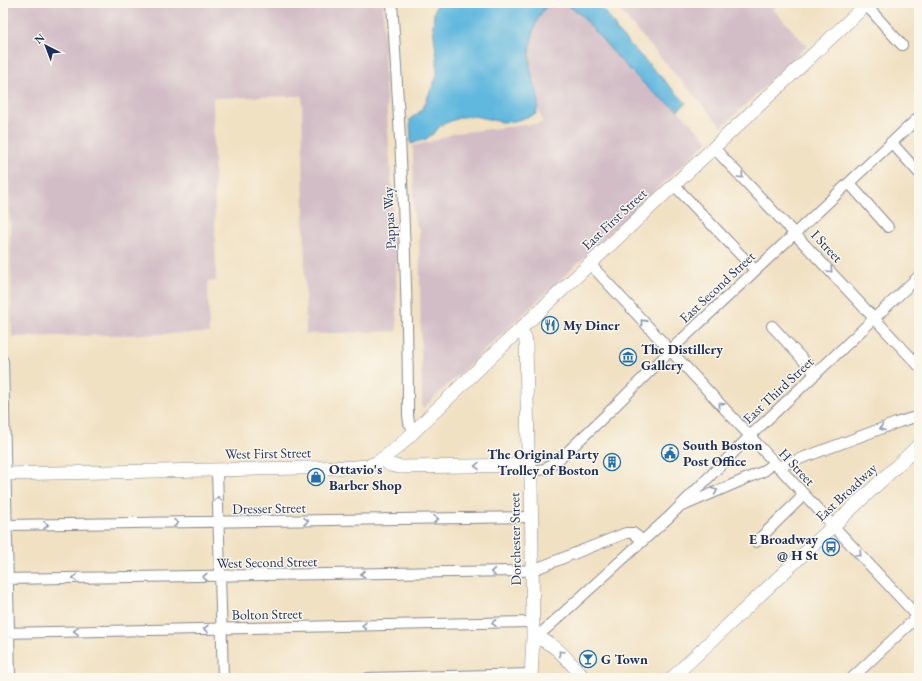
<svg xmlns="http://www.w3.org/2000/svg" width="922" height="681" viewBox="0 0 922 681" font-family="'EB Garamond',serif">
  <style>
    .industrial { fill: #d2bdc6 }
    .water { fill: #61b8de; stroke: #3e749e }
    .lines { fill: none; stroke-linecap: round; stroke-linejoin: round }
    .minor-casing { stroke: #868890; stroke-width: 12 }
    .major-casing { stroke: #868890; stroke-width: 14 }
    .minor { stroke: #fff; stroke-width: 10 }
    .major { stroke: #fff; stroke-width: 13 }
    .oneway { stroke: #8d97ae }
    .labels { text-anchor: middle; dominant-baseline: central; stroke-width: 3; stroke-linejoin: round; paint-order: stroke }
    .street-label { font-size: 14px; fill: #1b2f5e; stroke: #fbf7ec }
    .poi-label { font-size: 14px; font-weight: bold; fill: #1b2f5e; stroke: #fbf7ec; text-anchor: start }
  </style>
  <rect width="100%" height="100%" fill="#fbf7ec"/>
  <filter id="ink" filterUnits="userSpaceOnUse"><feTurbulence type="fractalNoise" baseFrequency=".025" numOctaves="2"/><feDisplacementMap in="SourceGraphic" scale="8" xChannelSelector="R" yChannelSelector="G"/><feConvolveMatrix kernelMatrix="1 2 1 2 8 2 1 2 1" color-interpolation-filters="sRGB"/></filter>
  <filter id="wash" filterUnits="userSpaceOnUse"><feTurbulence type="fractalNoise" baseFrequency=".012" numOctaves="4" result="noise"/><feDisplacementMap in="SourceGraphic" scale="16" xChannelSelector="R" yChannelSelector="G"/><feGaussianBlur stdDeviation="0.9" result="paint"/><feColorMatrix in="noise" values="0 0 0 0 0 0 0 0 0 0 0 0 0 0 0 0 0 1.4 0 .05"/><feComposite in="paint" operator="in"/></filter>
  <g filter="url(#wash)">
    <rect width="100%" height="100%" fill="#f1e1c3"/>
    <path class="industrial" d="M 6,3 L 383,3 L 385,81 L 396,259 L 397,331 L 306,334 L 302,96 L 213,98 L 216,281 L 208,282 L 209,333 L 12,337 Z
      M 551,3 L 564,3 L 579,13 L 651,91 L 678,110 L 708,141 L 422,409 L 419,230 L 414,218 L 413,146 L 434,141 L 455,133 L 543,123 L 538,107 L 539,98 L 531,72 L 529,57 L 534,30 L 544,7 Z
      M 613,3 L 779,3 L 773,9 L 807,46 L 722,127 Z"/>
    <path class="water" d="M 437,3 L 551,3 C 533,14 527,53 531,72 C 535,87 542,98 536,114 L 515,121 L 502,122 L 474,116 L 461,117 L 441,125 L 434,133 L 426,139 L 411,144 L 410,119 L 422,110 L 437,76 L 437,59 L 433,27 L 434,13 Z
      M 564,3 L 599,3 L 613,23 L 617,31 L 686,103 L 678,110 L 651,91 L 621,61 L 579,13 Z"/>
  </g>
  <g filter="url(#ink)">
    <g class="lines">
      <g class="minor-casing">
        <path id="minor" d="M 392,3 C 401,140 408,278 408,415 L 409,423 L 415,431
          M 866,5 L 902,45
          M 891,142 L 919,173
          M 714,148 L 919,366
          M 849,183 L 888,227
          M 674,185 L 755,270
          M 590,264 L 919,618
          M 772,326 L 816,374
          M 3,361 L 10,678
          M 778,467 L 899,422 L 919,416
          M 217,470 L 223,678
          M 530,471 L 545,469 L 564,455 L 609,412 L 676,345 L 919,117
          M 685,505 L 764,471 L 774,462
          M 7,525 L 531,517
          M 756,542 L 804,495
          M 3,579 L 522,571 L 538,568 L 626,533 L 633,533 L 643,541
          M 3,633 L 533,622
          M 533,637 L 541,633 L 548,627 L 669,517 L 750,436 L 919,276
          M 368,678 L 531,674
          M 852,678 L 919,615"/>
      </g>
      <g class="major-casing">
        <path id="major" d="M 520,330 L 525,337 L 526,342 L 528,452 L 531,477 L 533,637 L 531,678
          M 382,459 L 390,465 L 401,467 L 530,465
          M 3,474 L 356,467 L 368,466 L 378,462 L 399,446 L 497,351 L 868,3
          M 533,637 C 555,641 569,662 584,678
          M 672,678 L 919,445"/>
      </g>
      <use href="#minor" class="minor"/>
      <use href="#major" class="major"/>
    </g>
    <defs><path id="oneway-chevron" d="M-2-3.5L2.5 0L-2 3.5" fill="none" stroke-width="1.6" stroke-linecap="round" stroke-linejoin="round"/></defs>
    <g class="oneway">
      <use href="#oneway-chevron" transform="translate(741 176) rotate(46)"/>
      <use href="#oneway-chevron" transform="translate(830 270) rotate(47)"/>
      <use href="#oneway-chevron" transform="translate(643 322) rotate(-132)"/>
      <use href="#oneway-chevron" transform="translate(721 405) rotate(-133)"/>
      <use href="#oneway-chevron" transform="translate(882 428) rotate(160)"/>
      <use href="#oneway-chevron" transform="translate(477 466) rotate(179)"/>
      <use href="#oneway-chevron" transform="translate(715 491) rotate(-23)"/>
      <use href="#oneway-chevron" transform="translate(218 499) rotate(-92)"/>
      <use href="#oneway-chevron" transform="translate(436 519) rotate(-1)"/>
      <use href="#oneway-chevron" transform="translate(306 521) rotate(-1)"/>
      <use href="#oneway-chevron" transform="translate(176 523) rotate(-1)"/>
      <use href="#oneway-chevron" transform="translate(46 525) rotate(-1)"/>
      <use href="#oneway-chevron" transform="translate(859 554) rotate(47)"/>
      <use href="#oneway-chevron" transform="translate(493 572) rotate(179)"/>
      <use href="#oneway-chevron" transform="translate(363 574) rotate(179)"/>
      <use href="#oneway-chevron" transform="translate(205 577) rotate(179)"/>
      <use href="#oneway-chevron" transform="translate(75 578) rotate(179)"/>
      <use href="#oneway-chevron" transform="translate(494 623) rotate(179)"/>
      <use href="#oneway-chevron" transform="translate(364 626) rotate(179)"/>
      <use href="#oneway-chevron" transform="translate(206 629) rotate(179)"/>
      <use href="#oneway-chevron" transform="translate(76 631) rotate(179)"/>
      <use href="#oneway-chevron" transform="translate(561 653) rotate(-133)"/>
    </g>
  </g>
  <defs>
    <g id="restaurant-ring" transform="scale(0.9)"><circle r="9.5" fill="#fbf7ec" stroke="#1f6fb2" stroke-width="1.5"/><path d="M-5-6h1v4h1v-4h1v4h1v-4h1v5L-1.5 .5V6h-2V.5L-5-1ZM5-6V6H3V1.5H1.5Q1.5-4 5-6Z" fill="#1f6fb2"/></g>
    <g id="museum-ring" transform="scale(0.9)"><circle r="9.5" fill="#fbf7ec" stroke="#1f6fb2" stroke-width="1.5"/><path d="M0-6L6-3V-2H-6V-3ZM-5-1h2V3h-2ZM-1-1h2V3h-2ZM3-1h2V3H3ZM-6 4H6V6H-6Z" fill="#1f6fb2"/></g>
    <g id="civic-ring" transform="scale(0.9)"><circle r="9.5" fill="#fbf7ec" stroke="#1f6fb2" stroke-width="1.5"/><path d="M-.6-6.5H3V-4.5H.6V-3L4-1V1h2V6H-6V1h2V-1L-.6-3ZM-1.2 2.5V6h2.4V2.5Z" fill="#1f6fb2"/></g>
    <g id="building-ring" transform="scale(0.9)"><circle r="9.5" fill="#fbf7ec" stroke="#1f6fb2" stroke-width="1.5"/><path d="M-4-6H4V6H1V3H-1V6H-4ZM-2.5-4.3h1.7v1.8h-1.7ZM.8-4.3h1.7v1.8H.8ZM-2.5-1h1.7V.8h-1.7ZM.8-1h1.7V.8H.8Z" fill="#1f6fb2"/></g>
    <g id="shop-ring" transform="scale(0.9)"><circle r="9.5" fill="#fbf7ec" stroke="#1f6fb2" stroke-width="1.5"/><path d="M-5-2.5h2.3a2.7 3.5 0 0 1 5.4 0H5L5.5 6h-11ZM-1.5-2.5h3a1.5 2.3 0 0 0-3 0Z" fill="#1f6fb2"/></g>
    <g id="bus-ring" transform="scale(0.9)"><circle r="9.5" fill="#fbf7ec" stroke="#1f6fb2" stroke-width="1.5"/><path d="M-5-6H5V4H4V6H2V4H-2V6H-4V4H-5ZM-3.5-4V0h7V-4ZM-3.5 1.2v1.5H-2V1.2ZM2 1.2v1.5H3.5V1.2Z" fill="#1f6fb2"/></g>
    <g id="bar-ring" transform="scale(0.9)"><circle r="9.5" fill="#fbf7ec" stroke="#1f6fb2" stroke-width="1.5"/><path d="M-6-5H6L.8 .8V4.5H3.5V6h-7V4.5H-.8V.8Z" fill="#1f6fb2"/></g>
  </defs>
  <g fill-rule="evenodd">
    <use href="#restaurant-ring" x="550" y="325"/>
    <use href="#museum-ring" x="628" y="357"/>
    <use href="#civic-ring" x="670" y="453"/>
    <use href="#building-ring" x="612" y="462"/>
    <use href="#shop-ring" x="316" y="477"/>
    <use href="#bus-ring" x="831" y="547"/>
    <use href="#bar-ring" x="588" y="659"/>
  </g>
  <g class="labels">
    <g class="street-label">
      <text transform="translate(389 218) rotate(-93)">Pappas Way</text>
      <text transform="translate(614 219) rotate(-43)">East First Street</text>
      <text transform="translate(827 246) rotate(47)">I Street</text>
      <text transform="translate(717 287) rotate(-43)">East Second Street</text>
      <text transform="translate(778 390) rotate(-43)">East Third Street</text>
      <text transform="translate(268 453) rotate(-1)">West First Street</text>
      <text transform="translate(797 467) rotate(47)">H Street</text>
      <text transform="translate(846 492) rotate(-43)">East Broadway</text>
      <text transform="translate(269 508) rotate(-1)">Dresser Street</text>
      <text transform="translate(515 539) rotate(-91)">Dorchester Street</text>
      <text transform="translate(267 562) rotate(-1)">West Second Street</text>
      <text transform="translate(267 614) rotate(-1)">Bolton Street</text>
    </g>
    <g class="poi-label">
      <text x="563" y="325">My Diner</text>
      <text x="641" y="349">The Distillery<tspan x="641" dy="16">Gallery</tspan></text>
      <text x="683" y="445">South Boston<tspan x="683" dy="16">Post Office</tspan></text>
      <text x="599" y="454" text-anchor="end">The Original Party<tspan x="599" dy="16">Trolley of Boston</tspan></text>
      <text x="329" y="469">Ottavio's<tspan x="329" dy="16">Barber Shop</tspan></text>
      <text x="818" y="539" text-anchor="end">E Broadway<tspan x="818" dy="16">@ H St</tspan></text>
      <text x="601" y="659">G Town</text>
    </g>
  </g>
  <rect width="922" height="681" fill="none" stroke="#fbf7ec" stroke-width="16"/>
  <g transform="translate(46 46) rotate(318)" stroke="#fbf7ec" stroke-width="3" paint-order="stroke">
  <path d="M0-3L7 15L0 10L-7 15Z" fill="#1b2f5e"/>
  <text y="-6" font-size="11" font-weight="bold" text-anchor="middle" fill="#1b2f5e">N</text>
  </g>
</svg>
